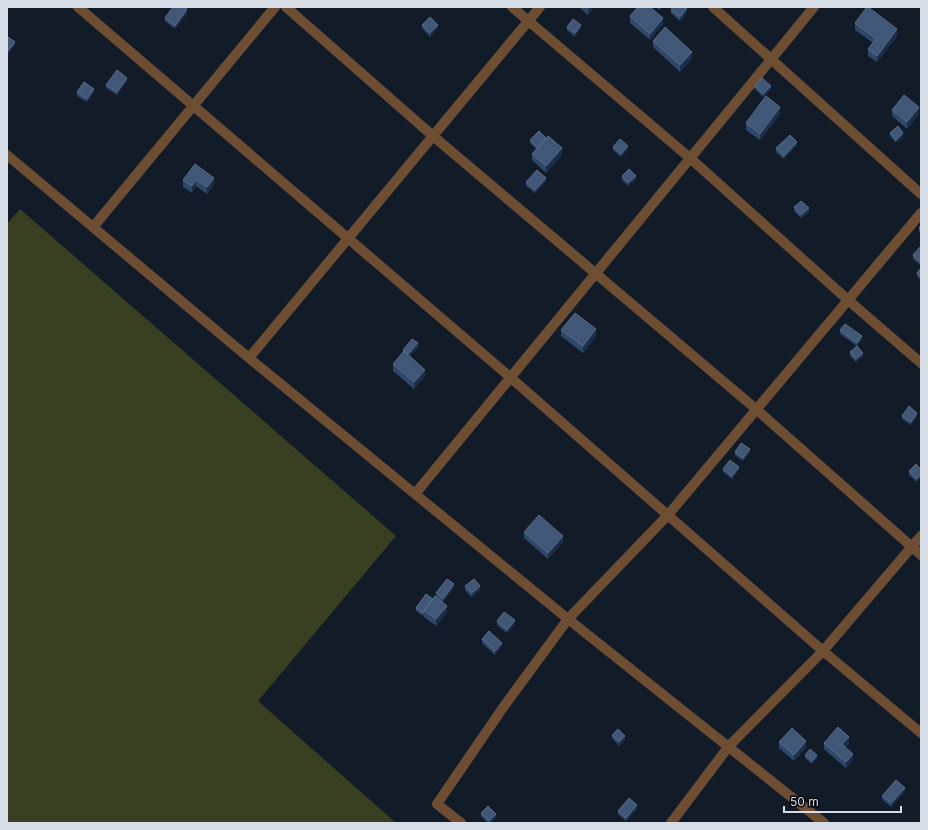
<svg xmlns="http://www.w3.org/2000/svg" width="928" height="830" viewBox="0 0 928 830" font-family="Inter,sans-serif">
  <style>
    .grass { fill: #384021 }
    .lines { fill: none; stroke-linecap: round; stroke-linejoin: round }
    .street { stroke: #6e4e33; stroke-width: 10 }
    .wall { fill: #2f4769 }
    .shaded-wall { fill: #1c2f4a }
    .building { fill: #415777; stroke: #586c88 }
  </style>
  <rect width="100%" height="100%" fill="#121b28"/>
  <path class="grass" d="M 20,209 L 396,536 L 258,701 L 396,823 L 7,823 L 7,224 Z"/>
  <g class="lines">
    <path class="street" d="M 78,7 L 510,377 L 823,651 L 921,733
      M 286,7 L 433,136 L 756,409 L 921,555
      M 512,7 L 690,158 L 848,300 L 921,363
      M 713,7 L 921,194
      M 814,7 L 415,494 L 568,619 L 824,823
      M 7,155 L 249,358 L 415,494
      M 94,226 L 275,7
      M 249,358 L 540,7
      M 461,823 L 437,804 L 502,709 L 568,619 L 668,515 L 921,213
      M 671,823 L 729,746 L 823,651 L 921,536"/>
  </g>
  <path class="wall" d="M 579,7 L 594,7 L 588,15 Z
    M 655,7 L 662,7 L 660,10 Z
    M 671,10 L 687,12 L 680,21 L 671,13 Z
    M 187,13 L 175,29 L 165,21 L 165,18 Z
    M 630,16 L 663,24 L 650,40 L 630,23 Z
    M 855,23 L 897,36 L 877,62 L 868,56 L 868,49 L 873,43 L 855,30 Z
    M 422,25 L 438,28 L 430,37 L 422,28 Z
    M 567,27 L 581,28 L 575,37 L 567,30 Z
    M 653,41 L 692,58 L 680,72 L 653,47 Z
    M 127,81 L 117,95 L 106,88 L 106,85 Z
    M 755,86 L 771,89 L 763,97 L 755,89 Z
    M 77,92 L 94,92 L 87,102 L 77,96 Z
    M 892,110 L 919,114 L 907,129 L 892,116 Z
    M 780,114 L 760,140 L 746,130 L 746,123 Z
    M 890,133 L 903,137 L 896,143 L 890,136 Z
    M 530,140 L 562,155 L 546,173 L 532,160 L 532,154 L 536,149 L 530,143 Z
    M 797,145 L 784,159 L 776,152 L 776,148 Z
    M 613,147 L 628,149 L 621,157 L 613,150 Z
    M 622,176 L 636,179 L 628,186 L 622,180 Z
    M 214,178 L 214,184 L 207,194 L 196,186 L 192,193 L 183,187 L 183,180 Z
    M 546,181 L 535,193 L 526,186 L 526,182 Z
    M 794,207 L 809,212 L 801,218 L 794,211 Z
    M 921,225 L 921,233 L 919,232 L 919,228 Z
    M 921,248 L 921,264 L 920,265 L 913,259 L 913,255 Z
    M 921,268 L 921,281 L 917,276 L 917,273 Z
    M 561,330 L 596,336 L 583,353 L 561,336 Z
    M 840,330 L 862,340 L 857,346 L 863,356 L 856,362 L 850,356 L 850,352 L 857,346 L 840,334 Z
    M 418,347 L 410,356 L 425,376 L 414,389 L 393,371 L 393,364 L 403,353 L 403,350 Z
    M 902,416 L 917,416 L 911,425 L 902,419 Z
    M 735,452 L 750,452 L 743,461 L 735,455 Z
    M 723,469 L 739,470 L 732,479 L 723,472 Z
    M 921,470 L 917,482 L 909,475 L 909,471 Z
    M 524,532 L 563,542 L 548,559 L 524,538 Z
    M 465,586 L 480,590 L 472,597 L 465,590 Z
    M 454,587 L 443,602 L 436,597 L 436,593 Z
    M 433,599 L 447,612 L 436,626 L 424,617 L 424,614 L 423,616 L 416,611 L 416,608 Z
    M 497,621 L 515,624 L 507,633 L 497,625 Z
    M 482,639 L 502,646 L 495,655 L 482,643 Z
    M 612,735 L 625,740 L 619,746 L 612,738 Z
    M 779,742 L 806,747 L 794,761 L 779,748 Z
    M 824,743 L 849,743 L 845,747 L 853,760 L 846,768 L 824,749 Z
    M 805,755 L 817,758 L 812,764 L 805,758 Z
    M 905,791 L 891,807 L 882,799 L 882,796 Z
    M 637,809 L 626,821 L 618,814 L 618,811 Z
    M 481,813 L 496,817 L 490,823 L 488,823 L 481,816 Z"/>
  <path class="shaded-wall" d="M 589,7 L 594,7 L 588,15 L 588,8 Z
    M 687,8 L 687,12 L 680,21 L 680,17 Z
    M 187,9 L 187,13 L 175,29 L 175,26 Z
    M 663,18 L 663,24 L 650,40 L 650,34 Z
    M 438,25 L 438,28 L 430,37 L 430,33 Z
    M 581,25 L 581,28 L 575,37 L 575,33 Z
    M 897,29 L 897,36 L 877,62 L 877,56 Z
    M 15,42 L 15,45 L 8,54 L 8,51 Z
    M 692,52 L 692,58 L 680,72 L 680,65 Z
    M 127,78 L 127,81 L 117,95 L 117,92 Z
    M 771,86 L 771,89 L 763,97 L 763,94 Z
    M 94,89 L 94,92 L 87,102 L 87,99 Z
    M 780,107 L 780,114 L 760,140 L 760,134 Z
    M 919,107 L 919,114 L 907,129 L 907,122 Z
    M 903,133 L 903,137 L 896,143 L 896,140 Z
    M 797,142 L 797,145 L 784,159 L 784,156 Z
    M 628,146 L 628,149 L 621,157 L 621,154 Z
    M 562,148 L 562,155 L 546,173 L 546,166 Z
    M 636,176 L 636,179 L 628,186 L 628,183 Z
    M 214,178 L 214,184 L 207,194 L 207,187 Z
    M 546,178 L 546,181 L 535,193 L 535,190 Z
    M 196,180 L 196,186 L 192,193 L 192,186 Z
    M 809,208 L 809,212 L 801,218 L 801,215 Z
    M 596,329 L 596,336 L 583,353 L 583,346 Z
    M 862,336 L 862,340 L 857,346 L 857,343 Z
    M 418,343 L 418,347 L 408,358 L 408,354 Z
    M 863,353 L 863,356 L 856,362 L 856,359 Z
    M 425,370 L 425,376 L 414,389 L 414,382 Z
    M 917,413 L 917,416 L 911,425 L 911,422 Z
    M 750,449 L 750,452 L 743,461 L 743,458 Z
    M 739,467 L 739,470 L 732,479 L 732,476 Z
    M 921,474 L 921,477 L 917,482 L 917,479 Z
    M 563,536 L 563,542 L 548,559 L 548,553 Z
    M 454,584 L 454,587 L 443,602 L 443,599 Z
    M 480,586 L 480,590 L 472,597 L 472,593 Z
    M 447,606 L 447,612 L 436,626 L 436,619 Z
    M 515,620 L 515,624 L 507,633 L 507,630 Z
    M 502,643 L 502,646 L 495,655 L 495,651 Z
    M 625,736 L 625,740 L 619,746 L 619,742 Z
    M 849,737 L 849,743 L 842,751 L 842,744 Z
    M 806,741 L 806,747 L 794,761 L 794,755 Z
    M 853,754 L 853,760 L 846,768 L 846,762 Z
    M 817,755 L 817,758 L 812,764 L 812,761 Z
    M 905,788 L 905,791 L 891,807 L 891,803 Z
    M 637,805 L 637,809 L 626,821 L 626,818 Z
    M 496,814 L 496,817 L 490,823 L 489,823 L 489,821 Z"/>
  <path class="building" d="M 173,7 L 184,7 L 187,9 L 175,26 L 165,18 Z
    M 638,7 L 650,7 L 663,18 L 650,34 L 630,16 Z
    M 673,7 L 685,7 L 687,8 L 680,17 L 671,10 Z
    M 867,7 L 868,7 L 897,29 L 877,56 L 868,49 L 876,39 L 855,23 Z
    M 430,17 L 438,25 L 430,33 L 422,25 Z
    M 573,19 L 581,25 L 575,33 L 567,27 Z
    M 665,27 L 692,52 L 680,65 L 653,41 Z
    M 7,36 L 15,42 L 8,51 L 7,50 Z
    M 117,70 L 127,78 L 117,92 L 106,85 Z
    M 762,78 L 771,86 L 763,94 L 755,86 Z
    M 84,82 L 94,89 L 87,99 L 77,92 Z
    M 904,95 L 919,107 L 907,122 L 892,110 Z
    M 766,96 L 780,107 L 760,134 L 746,123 Z
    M 898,126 L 903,133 L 896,140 L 890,133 Z
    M 539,131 L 546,138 L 538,148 L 530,140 Z
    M 790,135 L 797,142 L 784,156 L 776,148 Z
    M 548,136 L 562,148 L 546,166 L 532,154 Z
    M 620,139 L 628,146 L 621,154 L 613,147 Z
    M 195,164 L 214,178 L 207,187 L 196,180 L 192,186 L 183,180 Z
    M 629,169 L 636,176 L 628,183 L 622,176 Z
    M 537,170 L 546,178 L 535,190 L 526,182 Z
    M 801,201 L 809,208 L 801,215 L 794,207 Z
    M 921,225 L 921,230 L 919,228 Z
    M 920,247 L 921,248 L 921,260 L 920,262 L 913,255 Z
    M 921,268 L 921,277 L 917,273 Z
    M 575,313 L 596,329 L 583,346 L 561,330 Z
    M 845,324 L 862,336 L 857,343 L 840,330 Z
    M 412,339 L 418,343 L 408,354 L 403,350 Z
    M 857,346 L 863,353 L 856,359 L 850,352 Z
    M 404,351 L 425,370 L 414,382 L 393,364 Z
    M 909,406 L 917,413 L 911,422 L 902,416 Z
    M 741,443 L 750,449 L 743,458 L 735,452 Z
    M 730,460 L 739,467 L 732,476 L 723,469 Z
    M 916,464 L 921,470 L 921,474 L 917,479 L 909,471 Z
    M 539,515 L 563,536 L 548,553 L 524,532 Z
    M 447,579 L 454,584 L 443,599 L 436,593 Z
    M 474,579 L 480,586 L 472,593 L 465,586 Z
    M 426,594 L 433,599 L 424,610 L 425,611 L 423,613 L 416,608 Z
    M 435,596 L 447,606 L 436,619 L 424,610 Z
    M 504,612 L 515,620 L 507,630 L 497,621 Z
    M 489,631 L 502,643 L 495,651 L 482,639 Z
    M 838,727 L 849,737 L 842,744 L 853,754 L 846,762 L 824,743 Z
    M 792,728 L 806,741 L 794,755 L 779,742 Z
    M 618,729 L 625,736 L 619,742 L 612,735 Z
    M 810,749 L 817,755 L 812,761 L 805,755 Z
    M 896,780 L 905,788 L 891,803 L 882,796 Z
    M 629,798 L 637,805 L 626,818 L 618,811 Z
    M 488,806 L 496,814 L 489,821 L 481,813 Z"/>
  <rect width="928" height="830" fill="none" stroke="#d7dde6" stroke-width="16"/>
  <path d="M784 806v6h117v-6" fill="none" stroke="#d7dde6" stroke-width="2"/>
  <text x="790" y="806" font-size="12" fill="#d7dde6" stroke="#03060b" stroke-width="3" paint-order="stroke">50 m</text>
</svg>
